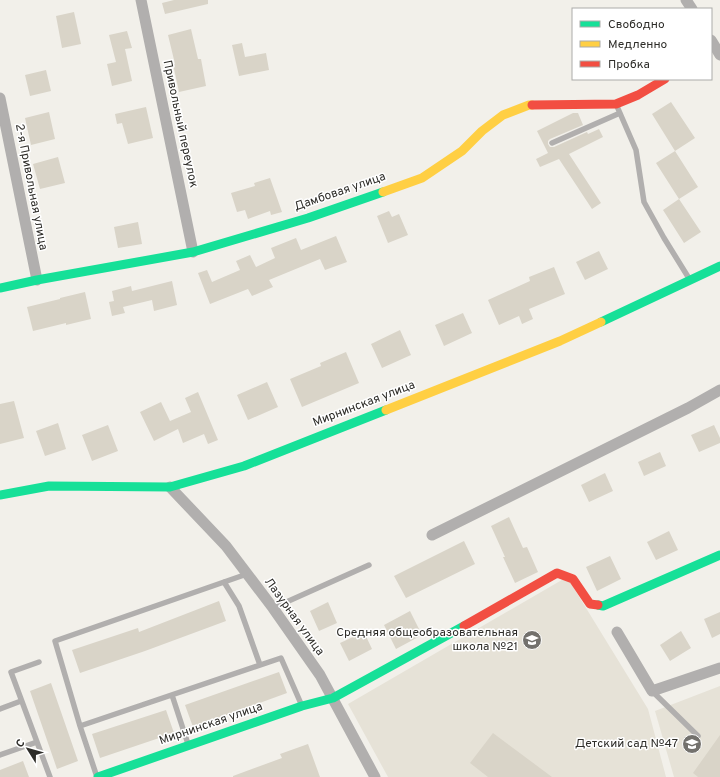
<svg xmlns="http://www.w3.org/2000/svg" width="720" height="777" viewBox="0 0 720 777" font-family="Overpass,sans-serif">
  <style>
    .built { fill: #e6e2d7 }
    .building { fill: #d9d4c8 }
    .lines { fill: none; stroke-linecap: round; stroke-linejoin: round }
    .lane { stroke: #b1afae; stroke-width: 5.5 }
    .street { stroke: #b1afae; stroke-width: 11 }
    .fast { stroke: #16e098; stroke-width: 9 }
    .slow { stroke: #ffcf43; stroke-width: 9 }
    .jam { stroke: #f24e42; stroke-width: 9 }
    .labels { text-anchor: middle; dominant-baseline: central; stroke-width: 3; stroke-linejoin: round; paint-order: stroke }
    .street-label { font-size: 12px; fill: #2e2d29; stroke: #fff }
    .poi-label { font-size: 12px; fill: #2e2d29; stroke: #fff; text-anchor: end }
  </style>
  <rect width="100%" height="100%" fill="#f2f0ea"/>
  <path class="built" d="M 567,577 L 648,709 L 666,777 L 388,777 L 348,704 Z
    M 720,686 L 720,777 L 674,777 L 655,711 Z"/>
  <path class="building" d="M 174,0 L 208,0 L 208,4 L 165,14 L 162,3 Z
    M 74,12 L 81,44 L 62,48 L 56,16 Z
    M 191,29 L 198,59 L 201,59 L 206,86 L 179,92 L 173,64 L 175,64 L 168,35 Z
    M 127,31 L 132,48 L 125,49 L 132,81 L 112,86 L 107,64 L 116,62 L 109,35 Z
    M 242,43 L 245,57 L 266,53 L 269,70 L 239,76 L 232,45 Z
    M 46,70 L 51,91 L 30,96 L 25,75 Z
    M 671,102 L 695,138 L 675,151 L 652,114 Z
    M 146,107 L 153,138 L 128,144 L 122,123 L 117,124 L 115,114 Z
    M 49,112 L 55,139 L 31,145 L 25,118 Z
    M 573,113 L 578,113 L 583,125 L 550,139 L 548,141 L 548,144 L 550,147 L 554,147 L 587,132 L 588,134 L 599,129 L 603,137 L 569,154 L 601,203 L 592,209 L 559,159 L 540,167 L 536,159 L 548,153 L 537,131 Z
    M 675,151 L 698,187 L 679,199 L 656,163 Z
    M 58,157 L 65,183 L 40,189 L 33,164 Z
    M 270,178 L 282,212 L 271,215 L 270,211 L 248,219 L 245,210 L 237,212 L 231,193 L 255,186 L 254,183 Z
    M 679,199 L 701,232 L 684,243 L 663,210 Z
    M 389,211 L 392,217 L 399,214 L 408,235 L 388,243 L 377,216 Z
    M 138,222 L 142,244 L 118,248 L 114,227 Z
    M 336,236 L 347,262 L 325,270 L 320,259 L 269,280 L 273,287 L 252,296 L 248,289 L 210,304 L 198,273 L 207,270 L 212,282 L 240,270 L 236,261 L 250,255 L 256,267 L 275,258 L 271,248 L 296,238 L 301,250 Z
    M 599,251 L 608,269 L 585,280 L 576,262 Z
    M 554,267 L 565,294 L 529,309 L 533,319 L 522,324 L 519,316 L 499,325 L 488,300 L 530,281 L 529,277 Z
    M 172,281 L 177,305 L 154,311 L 152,300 L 123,307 L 125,313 L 112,316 L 109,302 L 114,301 L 112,291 L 131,286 L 132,291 Z
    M 85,292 L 91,319 L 66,325 L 66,323 L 33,331 L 27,307 L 60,299 L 60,298 Z
    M 463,313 L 472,333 L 444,346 L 435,325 Z
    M 400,330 L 411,355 L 382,368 L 371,344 Z
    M 346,352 L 359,383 L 302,407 L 290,379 L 321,366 L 320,363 Z
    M 267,382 L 278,407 L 248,420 L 237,395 Z
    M 198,392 L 218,440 L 208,444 L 204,434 L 183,443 L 178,429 L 154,441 L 140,412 L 161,402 L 170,421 L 191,412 L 185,398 Z
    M 14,401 L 24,438 L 0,444 L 0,404 Z
    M 58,423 L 66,449 L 45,456 L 36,431 Z
    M 108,425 L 118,451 L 92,461 L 82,435 Z
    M 714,425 L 720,438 L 720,443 L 699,452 L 691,435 Z
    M 660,452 L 666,466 L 644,476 L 638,462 Z
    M 605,473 L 613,491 L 589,502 L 581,485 Z
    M 509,517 L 523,548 L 527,547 L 538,572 L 515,583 L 503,557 L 505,557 L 491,526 Z
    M 669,531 L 678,550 L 656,560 L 647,542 Z
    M 464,541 L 475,564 L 406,598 L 394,576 Z
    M 610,556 L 621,579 L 597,591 L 586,567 Z
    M 219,601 L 226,621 L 145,651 L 80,673 L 72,650 L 138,628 L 139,632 Z
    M 328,602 L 337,623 L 319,631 L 310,611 Z
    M 410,611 L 422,635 L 396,649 L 384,625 Z
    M 720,612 L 720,634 L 712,638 L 704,619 Z
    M 681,631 L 691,648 L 670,661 L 660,645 Z
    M 364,632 L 372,649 L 349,661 L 340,643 Z
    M 279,672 L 287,693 L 193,727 L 185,705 Z
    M 51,683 L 78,761 L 57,769 L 30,691 Z
    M 166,710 L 174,733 L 100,758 L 92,734 Z
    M 493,733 L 552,777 L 488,777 L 470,763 Z
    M 720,735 L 720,777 L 698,777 L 693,773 Z
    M 308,744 L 320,777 L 233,777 L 233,776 L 282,758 L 280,754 Z
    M 23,761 L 29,777 L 0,777 L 0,770 Z"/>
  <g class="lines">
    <path class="lane" d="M 616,104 L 636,150 L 644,202 L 664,238 L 690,280
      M 552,143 L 620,113
      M 224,582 L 239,606 L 260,665
      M 273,608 L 369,565
      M 39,662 L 11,672 L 50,777
      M 652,691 L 698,736
      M 172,695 L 188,744
      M 0,709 L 21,701
      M 80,726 L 281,658 L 302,706
      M 0,755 L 37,742
      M 97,777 L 80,726 L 55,641 L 247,574"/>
    <path class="street" d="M 141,0 L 193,252
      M 686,0 L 692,9
      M 711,40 L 720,55
      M 0,98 L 37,280
      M 170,487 L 226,546 L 273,608 L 320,675 L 375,777
      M 432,535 L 688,408 L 720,390
      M 617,632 L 652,691 L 720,668"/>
    <path class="fast" d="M 0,288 L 37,280 L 193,252 L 308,218 L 383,192
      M 601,322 L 720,266
      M 0,495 L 49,486 L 170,487 L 244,466 L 386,410
      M 598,605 L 603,606 L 720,555
      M 98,777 L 302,706 L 333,698 L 464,626"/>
    <path class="slow" d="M 383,192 L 422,178 L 462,151 L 482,131 L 503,115 L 529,105 L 532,105
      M 386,410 L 560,341 L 601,322"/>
    <path class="jam" d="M 532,105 L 616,104 L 638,95 L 665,79
      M 464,626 L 557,573 L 573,579 L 590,604 L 598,605"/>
  </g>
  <defs>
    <g id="school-disc" transform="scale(1)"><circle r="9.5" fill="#73716d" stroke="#fff"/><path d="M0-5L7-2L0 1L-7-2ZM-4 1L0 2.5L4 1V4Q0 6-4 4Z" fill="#fff"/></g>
  </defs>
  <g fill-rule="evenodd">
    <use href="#school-disc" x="532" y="640"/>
    <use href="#school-disc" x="692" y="744"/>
  </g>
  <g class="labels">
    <g class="street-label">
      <text transform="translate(180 124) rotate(78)">Привольный переулок</text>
      <text transform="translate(31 187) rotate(79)">2-я Привольная улица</text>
      <text transform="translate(340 192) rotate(-19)">Дамбовая улица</text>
      <text transform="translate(364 404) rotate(-21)">Мирнинская улица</text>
      <text transform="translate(294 617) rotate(54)">Лазурная улица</text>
      <text transform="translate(211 724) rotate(-19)">Мирнинская улица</text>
    </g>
    <g class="poi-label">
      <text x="518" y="633">Средняя общеобразовательная<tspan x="518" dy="14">школа №21</tspan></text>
      <text x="678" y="744">Детский сад №47</text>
    </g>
  </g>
  <rect x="572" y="8" width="140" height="72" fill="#ffffff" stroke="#ababa9"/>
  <rect x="580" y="21" width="20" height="6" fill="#16e098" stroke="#ababa9"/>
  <text x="608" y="28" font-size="12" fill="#2e2d29">Свободно</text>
  <rect x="580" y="41" width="20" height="6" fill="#ffcf43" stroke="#ababa9"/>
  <text x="608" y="48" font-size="12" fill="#2e2d29">Медленно</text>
  <rect x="580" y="61" width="20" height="6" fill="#f24e42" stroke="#ababa9"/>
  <text x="608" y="68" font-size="12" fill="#2e2d29">Пробка</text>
  <g transform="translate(28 749) rotate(307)" stroke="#ffffff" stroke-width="3" paint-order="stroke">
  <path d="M0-3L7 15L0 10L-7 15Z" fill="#2e2d29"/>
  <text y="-6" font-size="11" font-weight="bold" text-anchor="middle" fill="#2e2d29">С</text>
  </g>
</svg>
